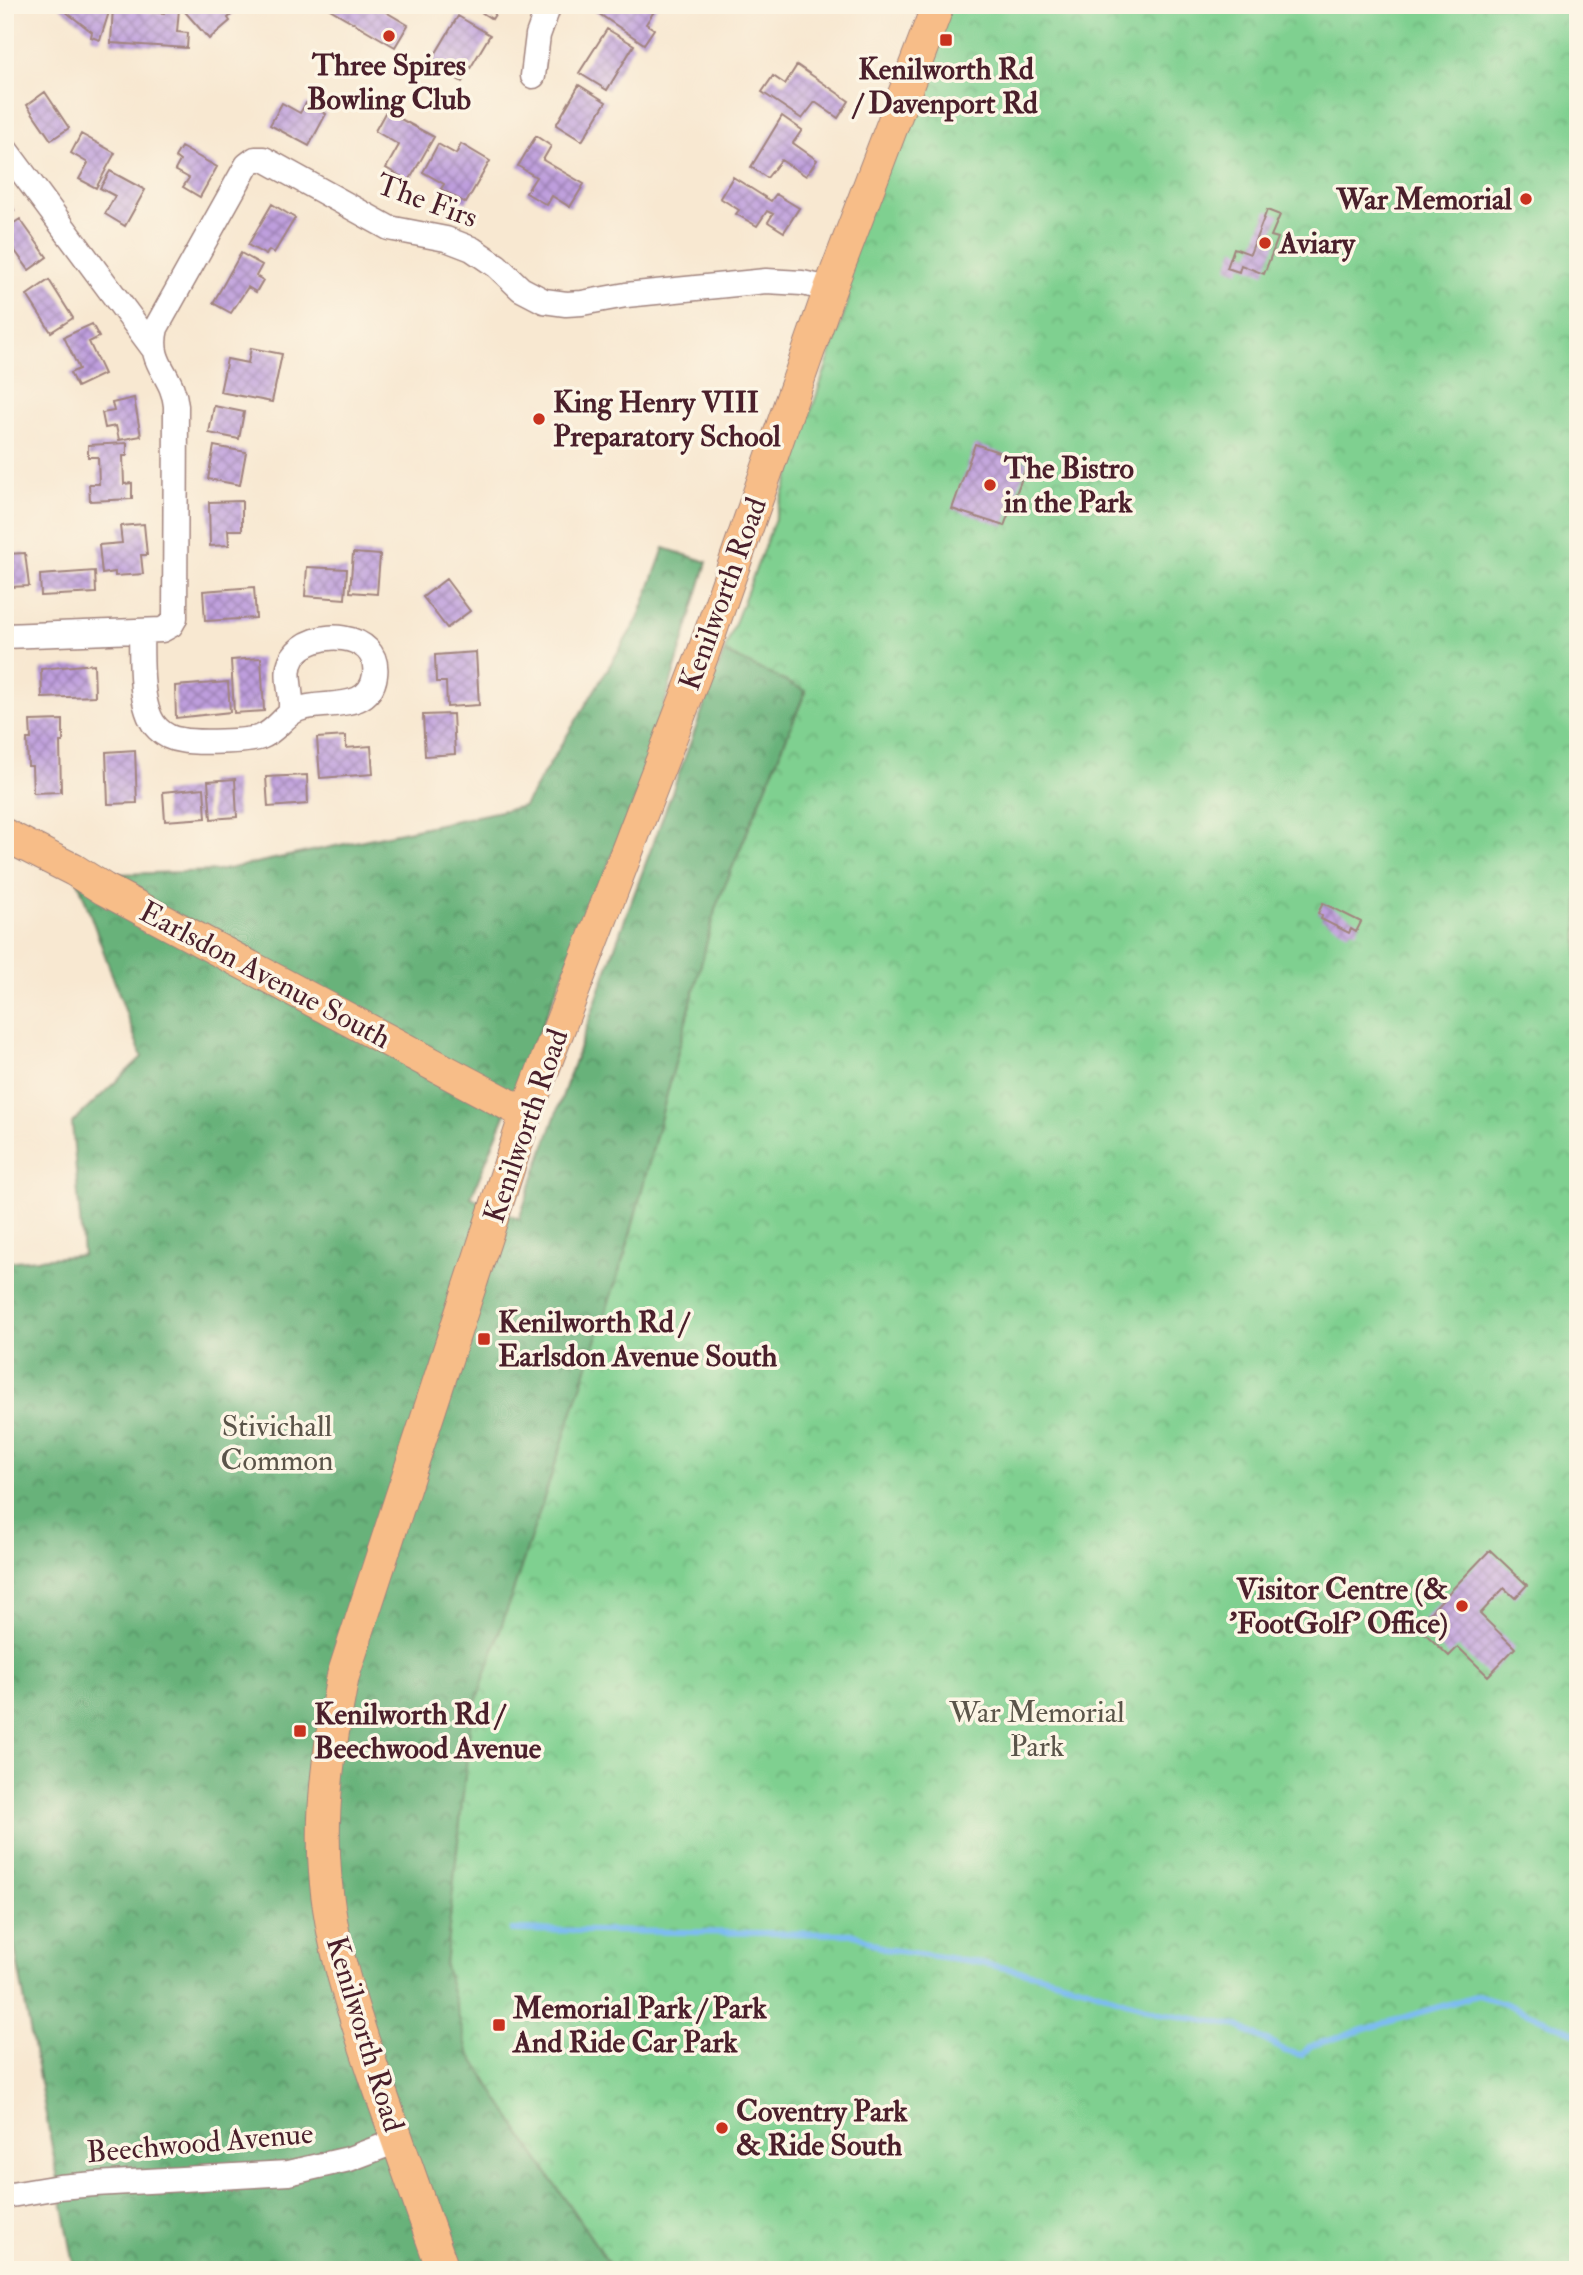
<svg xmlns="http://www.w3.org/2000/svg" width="1583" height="2275" viewBox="0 0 1583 2275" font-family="'IM FELL Double Pica',serif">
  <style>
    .forest { fill: url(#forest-crowns); stroke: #586852; stroke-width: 2 }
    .park { fill: url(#park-crowns); stroke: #64785e; stroke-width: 2 }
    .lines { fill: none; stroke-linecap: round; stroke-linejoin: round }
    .stream { stroke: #7dbcf1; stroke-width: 6 }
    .building { fill: url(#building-cross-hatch) }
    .minor-casing { stroke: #a1847e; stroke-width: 27 }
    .major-casing { stroke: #a1847e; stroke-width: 34 }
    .minor { stroke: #fff; stroke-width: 24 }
    .major { stroke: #f7bd88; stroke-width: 32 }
    .poi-dot { fill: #c8321e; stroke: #fcf5e5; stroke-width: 2.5 }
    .labels { text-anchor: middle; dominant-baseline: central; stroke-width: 7; stroke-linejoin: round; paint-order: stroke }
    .poi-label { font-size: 30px; font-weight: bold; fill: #4a1f2b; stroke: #fcf5e5; text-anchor: start }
    .street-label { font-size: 30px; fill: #4a1f2b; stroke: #fcf5e5 }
    .park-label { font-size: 30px; fill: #5a5449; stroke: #fcf5e5 }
  </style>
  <defs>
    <pattern id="forest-crowns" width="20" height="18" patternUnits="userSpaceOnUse" patternTransform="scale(1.75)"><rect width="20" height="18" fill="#67b27a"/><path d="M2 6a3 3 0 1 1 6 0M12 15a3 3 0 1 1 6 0" fill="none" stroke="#579064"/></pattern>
    <pattern id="park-crowns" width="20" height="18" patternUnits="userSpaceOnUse" patternTransform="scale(1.75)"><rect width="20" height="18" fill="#7fd090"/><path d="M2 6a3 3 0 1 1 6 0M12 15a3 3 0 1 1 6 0" fill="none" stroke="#6fb27c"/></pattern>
    <pattern id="building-cross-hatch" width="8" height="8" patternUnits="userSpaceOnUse" patternTransform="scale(1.75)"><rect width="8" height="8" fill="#be9edd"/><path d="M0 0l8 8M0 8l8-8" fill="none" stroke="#9c80b3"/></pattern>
  </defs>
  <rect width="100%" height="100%" fill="#fcf5e5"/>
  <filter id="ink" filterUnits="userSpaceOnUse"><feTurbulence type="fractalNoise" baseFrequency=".0143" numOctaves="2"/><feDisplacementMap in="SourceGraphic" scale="14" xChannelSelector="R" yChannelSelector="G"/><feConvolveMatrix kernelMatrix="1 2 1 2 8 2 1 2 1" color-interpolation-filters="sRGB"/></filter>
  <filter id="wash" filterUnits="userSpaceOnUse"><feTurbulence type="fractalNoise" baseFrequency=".00686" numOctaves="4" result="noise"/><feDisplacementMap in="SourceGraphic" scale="28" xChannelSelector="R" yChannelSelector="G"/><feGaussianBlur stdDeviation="1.57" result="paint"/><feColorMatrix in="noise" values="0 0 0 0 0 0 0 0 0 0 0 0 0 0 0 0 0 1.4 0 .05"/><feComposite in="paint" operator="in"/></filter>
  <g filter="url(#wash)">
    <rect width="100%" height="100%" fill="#f8e8d1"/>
    <path class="forest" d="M 664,548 L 707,562 L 638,793 L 471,1197 L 519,1219 L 622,927 L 724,652 L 806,690 L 716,907 L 626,1251 L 471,1719 L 445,1966 L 517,2128 L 613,2270 L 75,2270 L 5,1896 L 5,1262 L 83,1255 L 72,1123 L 142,1057 L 74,870 L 118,874 L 218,871 L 524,806 L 638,619 Z"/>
    <path class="park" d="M 938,5 L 1578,5 L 1578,2270 L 613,2270 L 517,2128 L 468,2051 L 445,1966 L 471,1718 L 626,1251 L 716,907 L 806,691 L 724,652 L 773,524 L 849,299 L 830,289 Z"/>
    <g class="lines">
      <path class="stream" d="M 512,1930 L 854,1934 L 884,1949 L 970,1961 L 1035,1974 L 1085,1987 L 1160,2013 L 1238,2026 L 1286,2051 L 1302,2055 L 1310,2046 L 1478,1995 L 1504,2003 L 1578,2034"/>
    </g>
    <g id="blocks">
      <path class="building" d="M 57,5 L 105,5 L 110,9 L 100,40 L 91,37 L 92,32 Z
        M 179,5 L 233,5 L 238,9 L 228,18 L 230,21 L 209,39 Z
        M 323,5 L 374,5 L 408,25 L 395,47 Z
        M 470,5 L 501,5 L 492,19 Z
        M 586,5 L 658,5 L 646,24 L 654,29 L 644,44 Z
        M 113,6 L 128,6 L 128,10 L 164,13 L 165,8 L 179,9 L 177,32 L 188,33 L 187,48 L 111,43 Z
        M 458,16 L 490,35 L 462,82 L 430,63 Z
        M 607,29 L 634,45 L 607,90 L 579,73 Z
        M 797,65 L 849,101 L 838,118 L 815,102 L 802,119 L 762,92 L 773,76 L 785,84 Z
        M 579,85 L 606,102 L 582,141 L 556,125 Z
        M 45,92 L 69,128 L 51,140 L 27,105 Z
        M 282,103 L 300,113 L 306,103 L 326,114 L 309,146 L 270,125 Z
        M 386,111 L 434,137 L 409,181 L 386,168 L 399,145 L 375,131 Z
        M 782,116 L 802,130 L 793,143 L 817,160 L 806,176 L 781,160 L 767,178 L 751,167 Z
        M 81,134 L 115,153 L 96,188 L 79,179 L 88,163 L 71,153 Z
        M 536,136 L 551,146 L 543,160 L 584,184 L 570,207 L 552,196 L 547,205 L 526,193 L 536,177 L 518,166 Z
        M 438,144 L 456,154 L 461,144 L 490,161 L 466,203 L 441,189 L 444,184 L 423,172 Z
        M 181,147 L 217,167 L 200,197 L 183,187 L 189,178 L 175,170 L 180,161 L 175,157 Z
        M 110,171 L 145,190 L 125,226 L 105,214 L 115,196 L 100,188 Z
        M 733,177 L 771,201 L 776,194 L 799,208 L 784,232 L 768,222 L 773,214 L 767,211 L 757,226 L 736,214 L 739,210 L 720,198 Z
        M 5,197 L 14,210 L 5,216 Z
        M 272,204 L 295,218 L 274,253 L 269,250 L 266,255 L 248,245 Z
        M 1267,210 L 1280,215 L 1271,236 L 1278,238 L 1264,274 L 1241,265 L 1239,272 L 1227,268 L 1234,248 L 1250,254 Z
        M 20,219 L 47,257 L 29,270 L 10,244 L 5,247 L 5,229 Z
        M 241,253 L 262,265 L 256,276 L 263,280 L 256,292 L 248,287 L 231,313 L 213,303 Z
        M 49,280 L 73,318 L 51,332 L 27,295 Z
        M 92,324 L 99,337 L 89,342 L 104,374 L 77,387 L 70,373 L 79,369 L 64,337 Z
        M 251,348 L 282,354 L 272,402 L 220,392 L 227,359 L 248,363 Z
        M 134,398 L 141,436 L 119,440 L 116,426 L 105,428 L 102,413 L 114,411 L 112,403 Z
        M 214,406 L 244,412 L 239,439 L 209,433 Z
        M 127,443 L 127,456 L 123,456 L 124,484 L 132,483 L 132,499 L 90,501 L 89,484 L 99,484 L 98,457 L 88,457 L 88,445 Z
        M 975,444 L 1028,462 L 1004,526 L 952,509 Z
        M 214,446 L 246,452 L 240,485 L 208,479 Z
        M 242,501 L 242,530 L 228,530 L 229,545 L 210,546 L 209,502 Z
        M 144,524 L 147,555 L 141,555 L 143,574 L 115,576 L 115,572 L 102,574 L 99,545 L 122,543 L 120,526 Z
        M 25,553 L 29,586 L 9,587 L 10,596 L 5,596 L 6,554 Z
        M 353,553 L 380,555 L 377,594 L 350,592 Z
        M 307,567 L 347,569 L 345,599 L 305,596 Z
        M 95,571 L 96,593 L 41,596 L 40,575 Z
        M 446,579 L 470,611 L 447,628 L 423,597 Z
        M 254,587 L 256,618 L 205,621 L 203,591 Z
        M 476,652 L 479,705 L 447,707 L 446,682 L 436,682 L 435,655 Z
        M 261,658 L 264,711 L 234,713 L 231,660 Z
        M 94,664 L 95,696 L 42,698 L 41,669 Z
        M 228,682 L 230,712 L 176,718 L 175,686 Z
        M 453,714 L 455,754 L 425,756 L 423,715 Z
        M 63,720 L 63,742 L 60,742 L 61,792 L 33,793 L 32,766 L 28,766 L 27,739 L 31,739 L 30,721 Z
        M 346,736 L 346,748 L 371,746 L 373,774 L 320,778 L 317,738 Z
        M 135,750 L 137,803 L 108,804 L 106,752 Z
        M 307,775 L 308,804 L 268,807 L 266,777 Z
        M 235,779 L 237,817 L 211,819 L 208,781 Z
        M 204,788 L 206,818 L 165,821 L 163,792 Z
        M 1323,903 L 1361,922 L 1356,932 L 1351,929 L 1349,933 L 1321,919 L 1322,916 L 1318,913 Z
        M 1490,1550 L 1527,1585 L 1515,1598 L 1504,1588 L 1480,1614 L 1515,1648 L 1488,1676 L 1458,1647 L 1449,1656 L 1417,1626 Z"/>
    </g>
  </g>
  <g filter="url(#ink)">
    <use href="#blocks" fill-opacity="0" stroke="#a1847e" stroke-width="2"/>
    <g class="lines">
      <g class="minor-casing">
        <path id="minor" d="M 533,76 L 538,35 L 549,5
          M 5,149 L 153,348
          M 141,631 C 142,657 138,710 158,729 C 164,735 172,739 181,740 C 195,743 248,742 261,737 C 277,731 284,714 299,709 C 325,700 370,713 375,675 C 381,631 312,627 293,657 C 282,674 295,695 290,714
          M 5,636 L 162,630 L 171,625 L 175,618 L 176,406 C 173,373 147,365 156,328 L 247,165 L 255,159 L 264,159 L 389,228 L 446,239 L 472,249 L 497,266 L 521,289 L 544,301 L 566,304 L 582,303 L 626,295 L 766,281 L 802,283 L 830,289
          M 5,2196 L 59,2187 L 95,2184 L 288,2173 L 349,2159 L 397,2141"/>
      </g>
      <g class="major-casing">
        <path id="major" d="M 5,835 L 74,870 L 104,889 L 526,1114
          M 443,2270 C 421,2206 398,2143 376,2079 C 353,2012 330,1943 325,1872 C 320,1805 330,1742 343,1676 L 526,1114 L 704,651 L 830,289 L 938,5"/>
      </g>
      <use href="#minor" class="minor"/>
      <use href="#major" class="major"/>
    </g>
  </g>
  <g class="poi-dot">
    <circle cx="389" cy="36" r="7"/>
    <rect x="939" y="33" width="14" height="14" rx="3.5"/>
    <circle cx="1526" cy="199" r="7"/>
    <circle cx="1265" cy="243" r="7"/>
    <circle cx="539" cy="419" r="7"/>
    <circle cx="990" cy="485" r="7"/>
    <rect x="477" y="1332" width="14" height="14" rx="3.5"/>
    <circle cx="1462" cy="1606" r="7"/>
    <rect x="293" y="1724" width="14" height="14" rx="3.5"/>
    <rect x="492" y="2018" width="14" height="14" rx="3.5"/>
    <circle cx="722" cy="2128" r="7"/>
  </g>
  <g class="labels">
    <g class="poi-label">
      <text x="389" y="65" text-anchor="middle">Three Spires<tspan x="389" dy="34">Bowling Club</tspan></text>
      <text x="946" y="69" text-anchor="middle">Kenilworth Rd<tspan x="946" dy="34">/ Davenport Rd</tspan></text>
      <text x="1512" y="199" text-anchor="end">War Memorial</text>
      <text x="1279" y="243">Aviary</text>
      <text x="553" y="402">King Henry VIII<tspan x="553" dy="34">Preparatory School</tspan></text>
      <text x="1004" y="468">The Bistro<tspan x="1004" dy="34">in the Park</tspan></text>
      <text x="498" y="1322">Kenilworth Rd /<tspan x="498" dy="34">Earlsdon Avenue South</tspan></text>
      <text x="1448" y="1589" text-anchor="end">Visitor Centre (&amp;<tspan x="1448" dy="34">'FootGolf' Office)</tspan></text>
      <text x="314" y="1714">Kenilworth Rd /<tspan x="314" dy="34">Beechwood Avenue</tspan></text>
      <text x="513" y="2008">Memorial Park / Park<tspan x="513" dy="34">And Ride Car Park</tspan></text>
      <text x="736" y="2111">Coventry Park<tspan x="736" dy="34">&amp; Ride South</tspan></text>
    </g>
    <g class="street-label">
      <text transform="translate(427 201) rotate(20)">The Firs</text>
      <text transform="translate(723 594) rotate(-70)">Kenilworth Road</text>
      <text transform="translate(265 975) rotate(28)">Earlsdon Avenue South</text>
      <text transform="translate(526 1126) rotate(-71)">Kenilworth Road</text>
      <text transform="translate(365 2034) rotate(73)">Kenilworth Road</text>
      <text transform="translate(200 2143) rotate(-5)">Beechwood Avenue</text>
    </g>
    <g class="park-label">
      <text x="277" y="1426">Stivichall<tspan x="277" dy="34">Common</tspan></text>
      <text x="1037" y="1712">War Memorial<tspan x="1037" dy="34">Park</tspan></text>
    </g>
  </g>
  <rect width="1583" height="2275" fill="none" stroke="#fcf5e5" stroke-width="28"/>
</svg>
